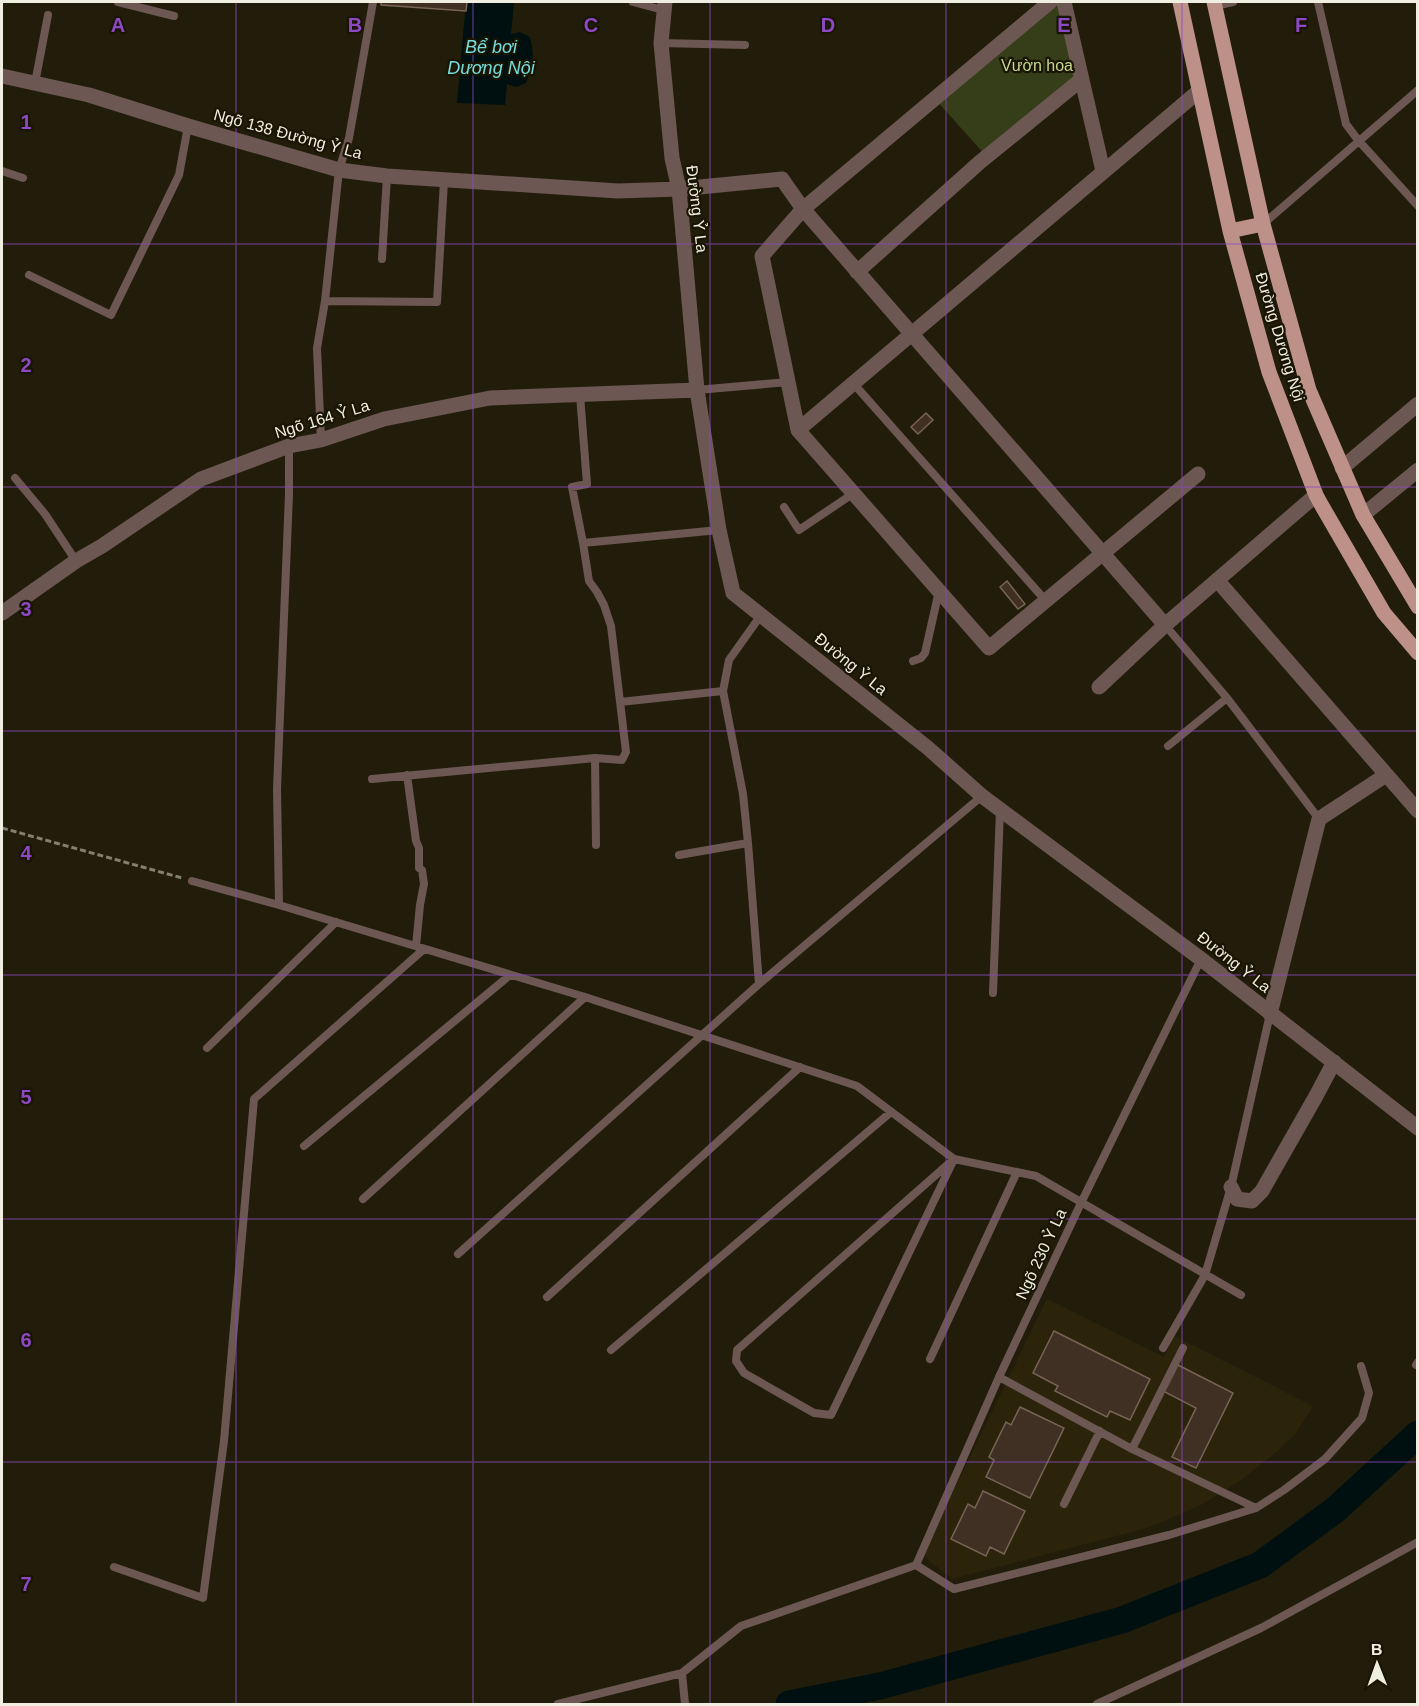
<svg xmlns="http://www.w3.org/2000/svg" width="1419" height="1706" viewBox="0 0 1419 1706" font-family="Helvetica,sans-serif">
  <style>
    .built { fill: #2b240a }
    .green { fill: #353d19 }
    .water { fill: #001010 }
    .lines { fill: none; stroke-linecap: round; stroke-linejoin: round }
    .river { stroke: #001010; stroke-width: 27 }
    .building { fill: #402f23; stroke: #786457; stroke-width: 1.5 }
    .path { stroke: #847f70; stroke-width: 3; stroke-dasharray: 6 3; stroke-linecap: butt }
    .lane { stroke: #6c5753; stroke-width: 8 }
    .street { stroke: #6c5753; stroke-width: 15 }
    .primary { stroke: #bd9188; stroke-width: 15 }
    .grid { fill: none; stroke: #8d49c4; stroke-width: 1.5; stroke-opacity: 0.55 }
    .labels { text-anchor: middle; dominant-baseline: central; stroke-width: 4.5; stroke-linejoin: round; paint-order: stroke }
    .park-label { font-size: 16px; fill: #c6d890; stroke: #191403 }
    .street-label { font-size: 16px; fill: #f0ede1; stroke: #191403 }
    .water-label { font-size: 18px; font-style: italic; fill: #76dcdc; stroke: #191403 }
    .grid-label { font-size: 20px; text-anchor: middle; font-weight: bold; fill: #8d49c4; stroke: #191403; stroke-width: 4.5; stroke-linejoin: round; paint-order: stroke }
  </style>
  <rect width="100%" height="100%" fill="#221d0a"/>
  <path class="built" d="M 1047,1299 L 1164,1357 L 1174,1336 L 1313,1406 L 1296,1433 L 1275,1453 L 1240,1481 L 1201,1505 L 1147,1528 L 952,1579 L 922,1555 Z"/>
  <path class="green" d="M 1051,2 L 1064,2 L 1081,79 L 986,156 L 935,99 Z"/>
  <path class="water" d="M 466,2 L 514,2 L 511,34 L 520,32 L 530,37 C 535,55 533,66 526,83 L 516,87 L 507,84 L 505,105 L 457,103 Z"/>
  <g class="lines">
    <path class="river" d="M 789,1704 L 880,1686 L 1122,1620 L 1260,1565 L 1335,1510 L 1418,1434"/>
  </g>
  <path class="building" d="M 381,2 L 467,2 L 466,11 L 381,5 Z
    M 926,413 L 933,420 L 918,434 L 911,427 Z
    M 1007,581 L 1025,604 L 1018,609 L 1000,587 Z
    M 1054,1331 L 1150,1379 L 1130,1420 L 1110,1411 L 1107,1417 L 1055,1391 L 1058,1386 L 1033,1373 Z
    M 1176,1364 L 1233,1393 L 1196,1468 L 1172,1457 L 1196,1408 L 1163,1391 Z
    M 1020,1407 L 1064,1428 L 1030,1498 L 986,1477 L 994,1460 L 989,1457 L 1006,1422 L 1011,1425 Z
    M 983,1491 L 1025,1511 L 1004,1554 L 990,1547 L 986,1556 L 951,1539 L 968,1504 L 975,1508 Z"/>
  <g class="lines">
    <path class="path" d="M 2,828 L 182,878"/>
    <path class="lane" d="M 118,2 L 174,16
      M 633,2 L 663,10
      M 1318,2 L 1346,124 L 1358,140 L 1418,206
      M 1215,6 L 1233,2
      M 661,43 L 745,45
      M 35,83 L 48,15
      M 2,171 L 23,178
      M 1263,224 L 1418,90
      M 382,259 L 387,176
      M 29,275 L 111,315 L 179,175 L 188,126
      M 325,301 L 437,302 L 444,181
      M 853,383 L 1046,601
      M 697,390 L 788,382
      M 580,395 L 587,484 L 572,487 L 583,543 L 719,530
      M 321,440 L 317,348 L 325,301 L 339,170 L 349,138 L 373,2
      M 15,478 L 45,514 L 76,561
      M 784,507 L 799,530 L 854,493
      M 1165,625 L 1227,698 L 1319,819
      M 913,661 L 921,658 L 925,653 L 939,591
      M 620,702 L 723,691
      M 1168,746 L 1227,698
      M 595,758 L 596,845
      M 407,775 L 416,841 L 419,848 L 419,868 L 422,870 L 424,884 L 420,905 L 416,946
      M 372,779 L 595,758 L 622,760 L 626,752 L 611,626 L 604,605 L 597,592 L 589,581 L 583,543
      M 679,855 L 748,843
      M 192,881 L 279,905 L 585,997 L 857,1086 L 954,1159 L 1036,1176 L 1241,1295
      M 279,905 L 277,789 L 289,494 L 289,446
      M 759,984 L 748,843 L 743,794 L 723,691 L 729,660 L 761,615
      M 993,993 L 1000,810
      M 207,1048 L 336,922
      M 304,1146 L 510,975
      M 954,1159 L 831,1415 L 814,1413 L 744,1373 L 736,1361 L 737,1350 Z
      M 363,1199 L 585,997
      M 458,1254 L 759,984 L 982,796
      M 547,1297 L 800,1067
      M 1163,1348 L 1205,1275 L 1231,1187 L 1270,1014
      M 611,1350 L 891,1112
      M 930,1359 L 1017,1172
      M 1416,1365 L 1418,1362
      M 999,1377 L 1132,1449 L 1256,1508
      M 1132,1449 L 1183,1348
      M 1064,1504 L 1100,1431
      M 916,1565 L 999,1377 L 1081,1203 L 1201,959
      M 916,1565 L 954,1589 L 1169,1535 L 1256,1508 L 1284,1490 L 1325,1459 L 1362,1418 L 1369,1393 L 1361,1366
      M 114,1567 L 203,1598 L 224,1441 L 254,1099 L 424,949
      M 682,1673 L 685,1704
      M 558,1704 L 682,1673 L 741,1626 L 916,1565
      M 1097,1704 L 1261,1628 L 1418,1542"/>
    <path class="street" d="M 665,2 L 661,43 L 672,158 L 679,189 L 697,390 L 719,530 L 733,593 L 928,748 L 982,796 L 1201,959 L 1418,1128
      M 1050,2 L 803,209 L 762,256 L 798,430 L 989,648 L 1198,474
      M 1064,2 L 1103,171
      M 2,76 L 89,95 L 188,126 L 339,170 L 387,176 L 618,191 L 679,189 L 782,179 L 803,209 L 1165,625
      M 857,272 L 980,162 L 1082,79
      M 798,430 L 1199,91
      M 1342,468 L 1418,404
      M 1363,515 L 1418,470
      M 1217,580 L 1418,811
      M 2,613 L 76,561 L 102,546 L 201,479 L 289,446 L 321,440 L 384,419 L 490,398 L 697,390
      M 1099,687 L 1165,625 L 1316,495
      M 1270,1014 L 1319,819 L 1386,775
      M 1231,1187 L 1237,1199 L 1252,1201 L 1262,1191 L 1316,1096 L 1334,1062"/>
    <path class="primary" d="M 1180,2 L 1230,231 L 1269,372 L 1316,495 L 1322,506 L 1384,613 L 1418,653
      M 1214,2 L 1263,224 L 1309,390 L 1363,515 L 1418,607
      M 1230,231 L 1263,224"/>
  </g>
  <path class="grid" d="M 236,2 L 236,1704M 473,2 L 473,1704M 710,2 L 710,1704M 946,2 L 946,1704M 1182,2 L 1182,1704M 2,244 L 1418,244M 2,487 L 1418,487M 2,731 L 1418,731M 2,975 L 1418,975M 2,1219 L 1418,1219M 2,1462 L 1418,1462"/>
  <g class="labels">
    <g class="park-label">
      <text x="1037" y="65">Vườn hoa</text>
    </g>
    <g class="street-label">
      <text transform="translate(288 134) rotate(15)">Ngõ 138 Đường Ỷ La</text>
      <text transform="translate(697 209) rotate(83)">Đường Ỷ La</text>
      <text transform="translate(1280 337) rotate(73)">Đường Dương Nội</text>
      <text transform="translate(322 419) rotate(-17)">Ngõ 164 Ỷ La</text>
      <text transform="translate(851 664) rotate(39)">Đường Ỷ La</text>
      <text transform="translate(1234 962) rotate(38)">Đường Ỷ La</text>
      <text transform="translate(1041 1254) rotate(-65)">Ngõ 230 Ỷ La</text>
    </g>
    <g class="water-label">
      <text x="491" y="47">Bể bơi<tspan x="491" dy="21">Dương Nội</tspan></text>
    </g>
  </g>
  <g class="grid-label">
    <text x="118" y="32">A</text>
    <text x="355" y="32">B</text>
    <text x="591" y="32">C</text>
    <text x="828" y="32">D</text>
    <text x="1064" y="32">E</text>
    <text x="1301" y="32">F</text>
    <text x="26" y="129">1</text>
    <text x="26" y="372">2</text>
    <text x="26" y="616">3</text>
    <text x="26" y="860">4</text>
    <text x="26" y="1104">5</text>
    <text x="26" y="1347">6</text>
    <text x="26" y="1591">7</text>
  </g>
  <rect width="1419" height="1706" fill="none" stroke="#f0ede1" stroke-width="6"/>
  <g transform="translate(1377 1664) rotate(359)" stroke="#191403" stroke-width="4.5" paint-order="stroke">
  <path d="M0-4.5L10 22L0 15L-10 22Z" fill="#f0ede1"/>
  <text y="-9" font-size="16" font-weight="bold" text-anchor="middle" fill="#f0ede1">B</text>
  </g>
</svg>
